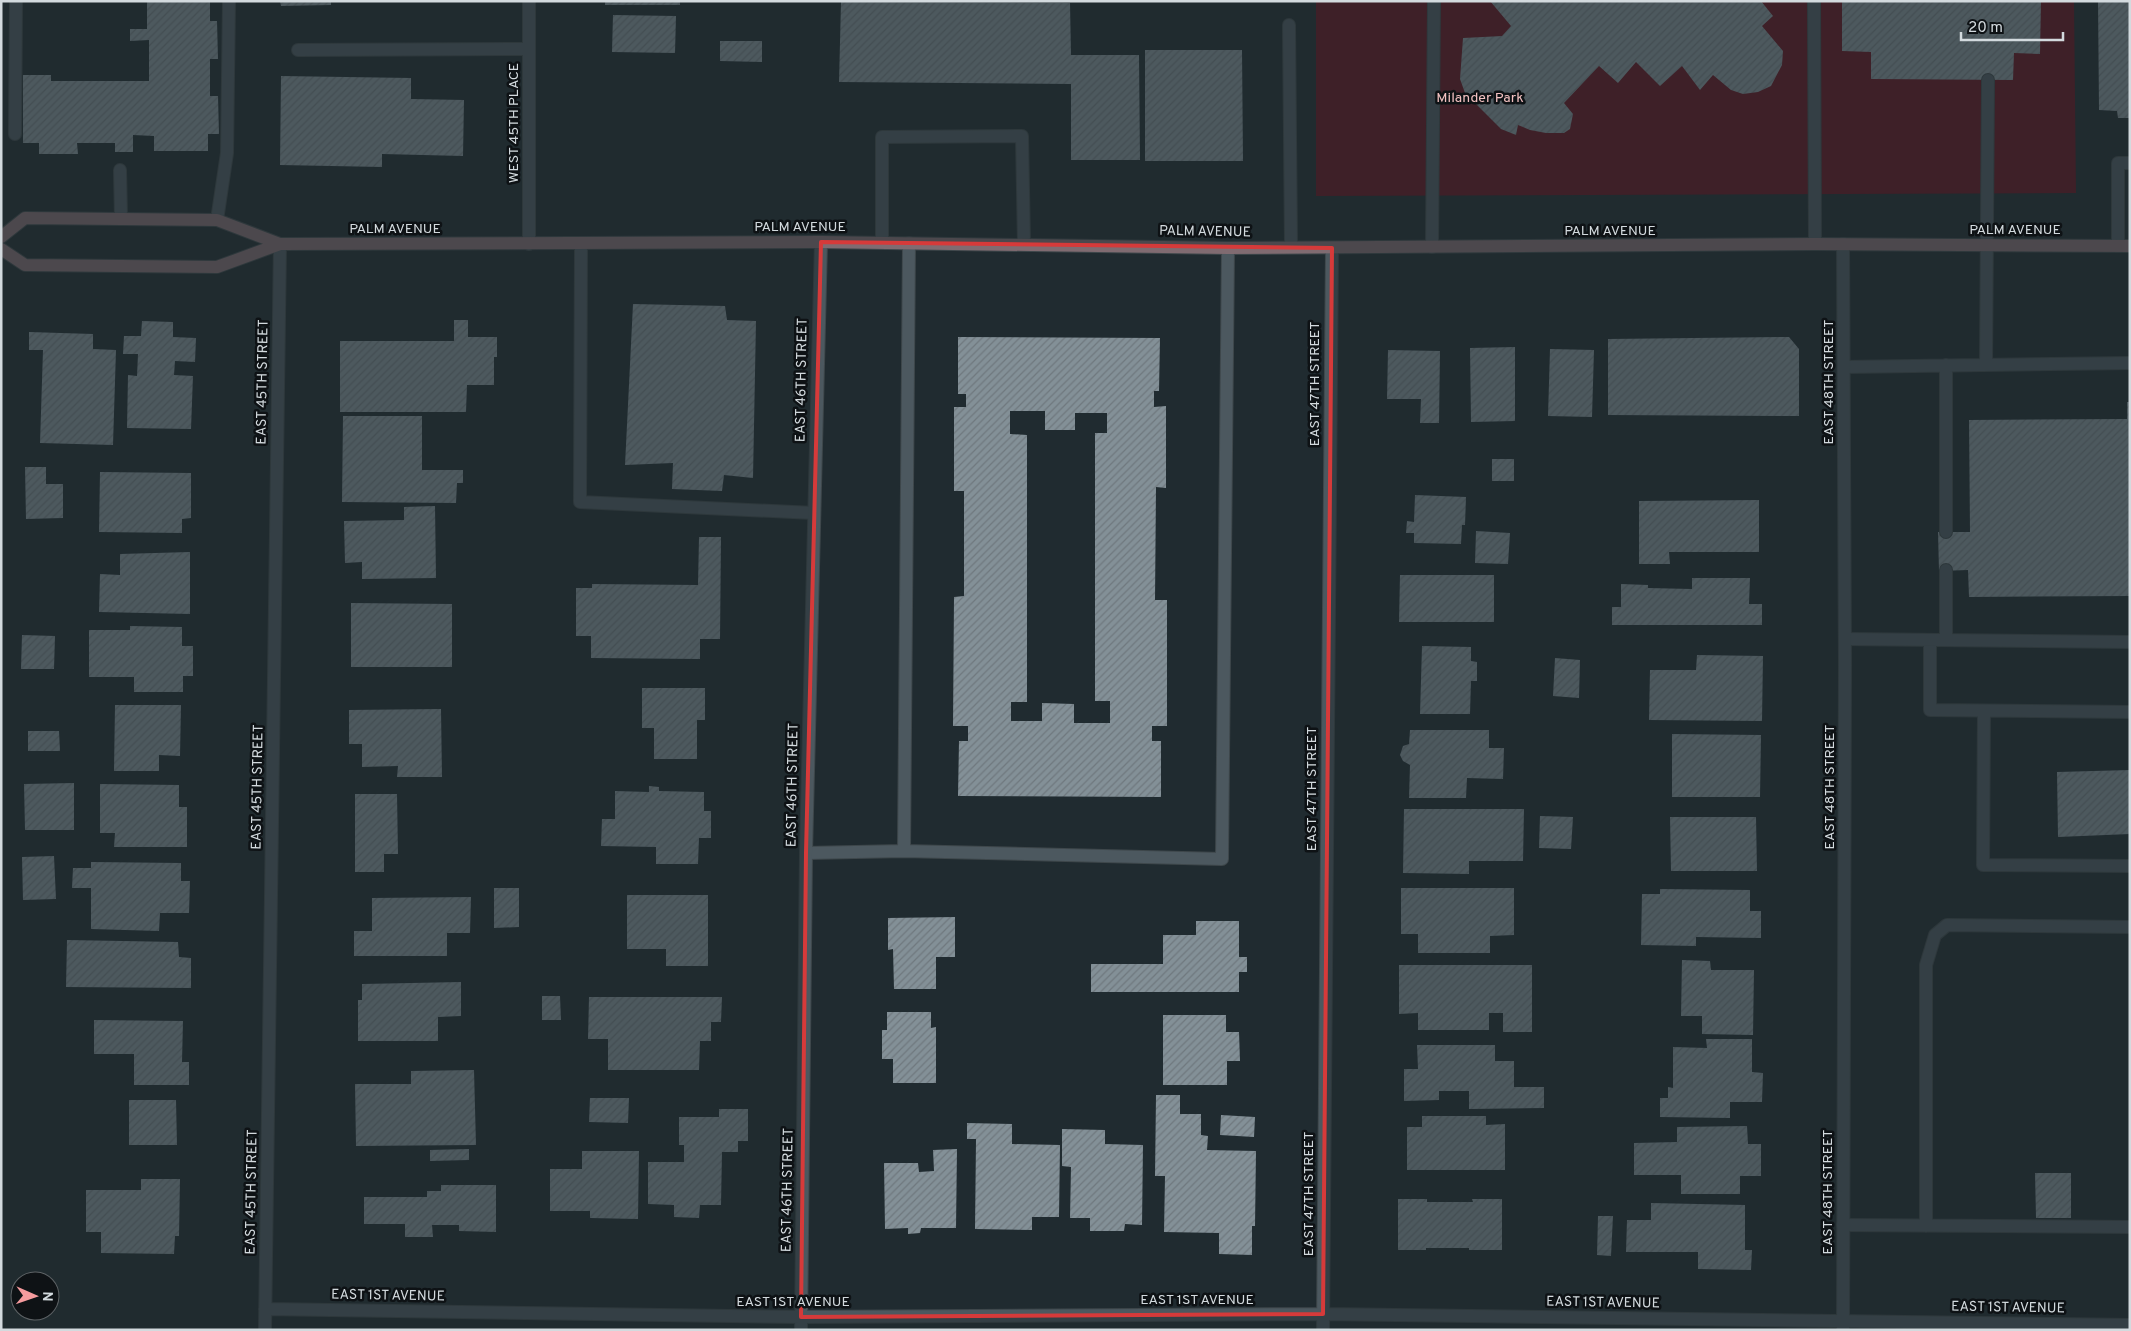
<svg xmlns="http://www.w3.org/2000/svg" width="2131" height="1331" viewBox="0 0 2131 1331" font-family="Overpass,sans-serif">
  <style>
    .park { fill: #62121f }
    .building { fill: url(#building-hatch); fill-rule: evenodd }
    .lines { fill: none; stroke-linecap: round; stroke-linejoin: round }
    .lane-casing { stroke: #3e474b; stroke-width: 14 }
    .street-casing { stroke: #3e474b; stroke-width: 14 }
    .secondary-casing { stroke: #3e474b; stroke-width: 14 }
    .lane { stroke: #4c585f; stroke-width: 12 }
    .street { stroke: #4c585f; stroke-width: 12 }
    .secondary { stroke: #806b71; stroke-width: 12 }
    .marked { fill: none; stroke: #d63a3a; stroke-width: 4; stroke-linejoin: round }
    .labels { text-anchor: middle; dominant-baseline: central; stroke-width: 5; stroke-linejoin: round; paint-order: stroke }
    .park-label { font-size: 14px; fill: #f2c1c1; stroke: #0e1215 }
    .street-label { font-size: 14px; fill: #d3dade; stroke: #0e1215 }
  </style>
  <defs>
    <pattern id="building-hatch" width="6" height="6" patternUnits="userSpaceOnUse" patternTransform="scale(1.25)"><rect width="6" height="6" fill="#839097"/><path d="M-1 1l2-2M0 6l6-6M5 7l2-2" fill="none" stroke="#6f787e"/></pattern>
  </defs>
  <rect width="100%" height="100%" fill="#202b30"/>
  <path class="park" d="M 1316,1 L 2074,1 L 2076,193 L 1316,196 Z"/>
  <path class="building" d="M 147,1 L 210,1 L 210,21 L 217,21 L 218,59 L 210,59 L 210,96 L 218,96 L 219,134 L 208,134 L 208,151 L 154,151 L 154,136 L 133,135 L 133,152 L 115,152 L 115,143 L 77,143 L 78,154 L 39,154 L 39,143 L 23,143 L 23,75 L 51,75 L 51,81 L 149,81 L 149,40 L 130,41 L 130,29 L 147,29 Z
    M 280,1 L 331,1 L 331,5 L 281,6 Z
    M 605,1 L 680,1 L 680,5 L 605,5 Z
    M 1490,1 L 1761,1 L 1773,16 L 1762,26 L 1783,51 L 1782,65 L 1771,86 L 1758,92 L 1743,94 L 1731,90 L 1713,75 L 1700,90 L 1682,66 L 1660,86 L 1636,62 L 1618,83 L 1599,66 L 1564,103 L 1573,114 L 1570,129 L 1564,133 L 1546,133 L 1530,130 L 1518,125 L 1516,135 L 1501,129 L 1465,93 L 1460,79 L 1463,38 L 1502,36 L 1511,26 Z
    M 1842,1 L 2041,1 L 2040,54 L 2014,53 L 2013,80 L 1871,79 L 1871,52 L 1842,51 Z
    M 2098,1 L 2130,1 L 2130,118 L 2118,118 L 2117,111 L 2099,110 Z
    M 841,2 L 1070,3 L 1071,55 L 1139,55 L 1140,160 L 1071,160 L 1071,84 L 839,82 Z
    M 613,15 L 676,16 L 675,53 L 612,52 Z
    M 720,41 L 762,41 L 762,62 L 720,61 Z
    M 1145,50 L 1242,50 L 1243,161 L 1145,161 Z
    M 281,76 L 411,78 L 411,99 L 464,100 L 463,156 L 382,154 L 382,167 L 280,165 Z
    M 633,304 L 725,306 L 727,320 L 756,321 L 753,478 L 724,475 L 722,491 L 672,489 L 673,463 L 625,465 Z
    M 454,320 L 468,320 L 468,337 L 497,337 L 497,357 L 494,357 L 494,385 L 467,385 L 466,412 L 340,412 L 340,341 L 454,341 Z
    M 142,321 L 173,322 L 173,337 L 196,338 L 195,362 L 175,361 L 174,375 L 193,376 L 191,429 L 127,428 L 128,375 L 137,376 L 138,354 L 123,354 L 124,336 L 141,336 Z
    M 29,332 L 93,334 L 93,349 L 116,350 L 113,445 L 40,443 L 43,350 L 29,350 Z
    M 958,337 L 1160,338 L 1159,391 L 1154,391 L 1154,407 L 1166,406 L 1166,488 L 1156,487 L 1155,600 L 1167,600 L 1167,726 L 1152,726 L 1152,741 L 1161,741 L 1161,797 L 958,796 L 959,741 L 968,741 L 968,726 L 953,726 L 954,597 L 964,596 L 964,491 L 954,491 L 954,407 L 966,407 L 966,394 L 958,394 ZM 1010,411 L 1045,411 L 1045,430 L 1075,430 L 1075,413 L 1107,413 L 1107,433 L 1095,433 L 1095,701 L 1110,701 L 1110,723 L 1074,723 L 1074,704 L 1042,703 L 1042,721 L 1011,721 L 1011,702 L 1027,702 L 1027,435 L 1010,434 Z
    M 1789,337 L 1799,349 L 1799,416 L 1608,415 L 1608,339 Z
    M 1515,347 L 1515,421 L 1471,422 L 1470,348 Z
    M 1550,349 L 1594,350 L 1592,417 L 1548,416 Z
    M 1388,350 L 1440,351 L 1439,423 L 1420,423 L 1421,399 L 1387,399 Z
    M 2127,402 L 2130,402 L 2130,596 L 1969,597 L 1968,570 L 1939,571 L 1938,532 L 1970,532 L 1969,420 L 2127,419 Z
    M 343,416 L 422,416 L 422,470 L 463,470 L 463,483 L 457,483 L 456,503 L 342,502 Z
    M 1492,459 L 1514,459 L 1514,481 L 1492,481 Z
    M 25,467 L 46,467 L 46,484 L 63,484 L 63,518 L 26,519 Z
    M 100,472 L 191,473 L 191,518 L 182,519 L 182,533 L 99,532 Z
    M 1415,495 L 1466,497 L 1465,525 L 1462,525 L 1461,544 L 1414,543 L 1414,533 L 1406,533 L 1407,521 L 1414,522 Z
    M 1759,500 L 1759,552 L 1669,552 L 1670,564 L 1639,564 L 1639,501 Z
    M 435,506 L 436,578 L 362,579 L 362,562 L 345,563 L 344,521 L 404,520 L 404,507 Z
    M 1476,531 L 1510,533 L 1508,564 L 1475,563 Z
    M 699,537 L 721,537 L 720,639 L 700,639 L 700,659 L 591,658 L 591,636 L 576,636 L 576,588 L 592,588 L 592,584 L 698,585 Z
    M 190,552 L 190,614 L 99,612 L 100,574 L 120,575 L 120,554 Z
    M 1400,575 L 1494,575 L 1494,622 L 1399,622 Z
    M 1692,578 L 1750,578 L 1749,604 L 1762,604 L 1762,625 L 1612,625 L 1612,607 L 1621,607 L 1621,584 L 1648,585 L 1648,588 L 1692,589 Z
    M 351,603 L 452,604 L 452,667 L 351,667 Z
    M 130,626 L 182,627 L 182,646 L 193,646 L 193,676 L 183,676 L 183,692 L 134,692 L 134,677 L 89,677 L 89,630 L 130,630 Z
    M 22,635 L 55,636 L 54,669 L 21,669 Z
    M 1422,646 L 1471,647 L 1471,661 L 1477,662 L 1477,681 L 1471,681 L 1470,714 L 1420,714 Z
    M 1697,655 L 1763,656 L 1762,721 L 1649,720 L 1650,670 L 1696,670 Z
    M 1555,658 L 1580,660 L 1579,698 L 1553,696 Z
    M 642,688 L 705,688 L 705,720 L 697,720 L 697,759 L 654,759 L 654,728 L 642,728 Z
    M 115,705 L 181,705 L 180,756 L 159,755 L 159,771 L 114,771 Z
    M 441,709 L 442,777 L 397,777 L 398,766 L 362,767 L 362,744 L 349,744 L 349,710 Z
    M 1410,730 L 1489,730 L 1489,748 L 1504,748 L 1503,779 L 1467,778 L 1466,798 L 1409,798 L 1410,765 L 1403,761 L 1400,755 L 1403,746 L 1409,744 Z
    M 28,731 L 59,731 L 60,751 L 28,751 Z
    M 1672,734 L 1761,735 L 1760,797 L 1672,797 Z
    M 2130,770 L 2130,834 L 2058,837 L 2057,772 Z
    M 74,783 L 74,830 L 25,830 L 24,784 Z
    M 100,784 L 179,785 L 179,807 L 187,807 L 187,847 L 114,847 L 115,833 L 100,833 Z
    M 649,786 L 659,787 L 659,791 L 704,792 L 704,811 L 711,811 L 711,838 L 699,838 L 698,864 L 656,864 L 656,847 L 601,846 L 602,819 L 615,819 L 615,791 L 649,792 Z
    M 355,794 L 397,794 L 398,854 L 384,854 L 384,872 L 355,872 Z
    M 1404,809 L 1524,809 L 1523,861 L 1469,861 L 1469,874 L 1403,873 Z
    M 1540,816 L 1573,817 L 1571,849 L 1539,848 Z
    M 1670,817 L 1756,817 L 1757,871 L 1671,871 Z
    M 54,856 L 56,899 L 23,900 L 22,857 Z
    M 91,862 L 181,863 L 181,881 L 190,881 L 189,913 L 160,913 L 159,931 L 91,929 L 91,888 L 72,888 L 73,868 L 91,868 Z
    M 494,888 L 519,888 L 519,927 L 494,928 Z
    M 1401,888 L 1514,888 L 1514,935 L 1490,936 L 1490,953 L 1418,953 L 1418,934 L 1401,934 Z
    M 1660,889 L 1750,890 L 1750,911 L 1761,911 L 1761,938 L 1696,937 L 1696,946 L 1641,945 L 1642,894 L 1660,894 Z
    M 627,895 L 708,895 L 708,966 L 666,966 L 666,949 L 627,949 Z
    M 471,897 L 470,933 L 447,933 L 447,956 L 354,956 L 354,931 L 372,931 L 372,898 Z
    M 955,917 L 955,957 L 936,957 L 936,989 L 894,989 L 893,949 L 888,950 L 888,918 Z
    M 1196,921 L 1239,921 L 1239,957 L 1247,957 L 1247,972 L 1239,972 L 1239,992 L 1091,992 L 1091,964 L 1163,964 L 1163,935 L 1196,935 Z
    M 67,940 L 178,942 L 179,957 L 191,958 L 191,988 L 66,987 Z
    M 1682,960 L 1710,961 L 1711,970 L 1754,970 L 1753,1035 L 1702,1034 L 1702,1016 L 1681,1016 Z
    M 1399,965 L 1532,965 L 1532,1032 L 1503,1032 L 1503,1013 L 1489,1013 L 1489,1030 L 1418,1030 L 1418,1013 L 1399,1014 Z
    M 461,982 L 461,1016 L 438,1017 L 438,1041 L 358,1041 L 358,1000 L 362,1000 L 362,984 Z
    M 542,996 L 560,996 L 561,1020 L 542,1020 Z
    M 589,997 L 722,997 L 721,1022 L 711,1022 L 711,1041 L 700,1041 L 699,1070 L 608,1070 L 608,1039 L 588,1039 Z
    M 887,1012 L 931,1012 L 931,1028 L 936,1027 L 936,1083 L 893,1083 L 893,1059 L 882,1059 L 882,1030 L 887,1030 Z
    M 1163,1015 L 1226,1015 L 1226,1032 L 1239,1032 L 1240,1061 L 1227,1061 L 1227,1085 L 1163,1085 Z
    M 94,1020 L 183,1021 L 182,1062 L 189,1062 L 189,1085 L 134,1085 L 134,1054 L 94,1054 Z
    M 1706,1039 L 1752,1039 L 1752,1072 L 1763,1073 L 1762,1102 L 1730,1102 L 1730,1118 L 1660,1117 L 1660,1098 L 1668,1098 L 1668,1087 L 1673,1088 L 1673,1047 L 1707,1048 Z
    M 1417,1045 L 1495,1045 L 1495,1061 L 1514,1061 L 1514,1087 L 1544,1087 L 1544,1108 L 1469,1109 L 1469,1091 L 1439,1091 L 1439,1100 L 1404,1101 L 1404,1069 L 1418,1069 Z
    M 474,1070 L 476,1145 L 356,1146 L 355,1084 L 411,1084 L 411,1071 Z
    M 1156,1095 L 1180,1095 L 1180,1114 L 1201,1114 L 1201,1135 L 1208,1136 L 1207,1150 L 1256,1151 L 1255,1226 L 1252,1226 L 1252,1255 L 1219,1254 L 1219,1233 L 1164,1232 L 1165,1176 L 1155,1176 Z
    M 590,1098 L 629,1098 L 628,1123 L 589,1122 Z
    M 129,1100 L 176,1100 L 177,1145 L 129,1145 Z
    M 719,1109 L 748,1109 L 748,1141 L 738,1141 L 738,1152 L 722,1152 L 721,1205 L 700,1205 L 699,1218 L 674,1217 L 674,1205 L 648,1204 L 648,1162 L 684,1162 L 684,1145 L 679,1145 L 679,1117 L 719,1117 Z
    M 1221,1115 L 1255,1117 L 1254,1137 L 1220,1135 Z
    M 1422,1116 L 1486,1116 L 1486,1125 L 1505,1124 L 1505,1170 L 1407,1170 L 1407,1127 L 1422,1127 Z
    M 967,1123 L 1012,1124 L 1012,1144 L 1060,1145 L 1059,1217 L 1032,1217 L 1032,1230 L 975,1229 L 976,1139 L 967,1139 Z
    M 1747,1126 L 1748,1144 L 1761,1144 L 1761,1176 L 1740,1176 L 1740,1194 L 1681,1194 L 1681,1175 L 1634,1175 L 1634,1143 L 1677,1142 L 1677,1127 Z
    M 1062,1129 L 1105,1130 L 1105,1144 L 1143,1145 L 1142,1225 L 1125,1224 L 1124,1231 L 1090,1231 L 1090,1218 L 1070,1218 L 1071,1167 L 1062,1166 Z
    M 469,1149 L 469,1160 L 430,1161 L 430,1150 Z
    M 957,1149 L 956,1228 L 921,1228 L 920,1233 L 908,1234 L 908,1228 L 885,1229 L 884,1163 L 918,1163 L 919,1172 L 934,1171 L 933,1150 Z
    M 582,1151 L 639,1151 L 638,1219 L 590,1218 L 590,1211 L 550,1211 L 550,1169 L 582,1169 Z
    M 2035,1173 L 2071,1173 L 2071,1218 L 2036,1218 Z
    M 141,1179 L 180,1179 L 179,1236 L 175,1236 L 174,1254 L 101,1253 L 101,1232 L 86,1232 L 86,1190 L 141,1190 Z
    M 441,1185 L 496,1185 L 496,1232 L 459,1231 L 459,1225 L 432,1225 L 433,1237 L 405,1237 L 405,1224 L 364,1224 L 364,1197 L 427,1197 L 427,1191 L 441,1191 Z
    M 1398,1199 L 1427,1199 L 1427,1202 L 1473,1202 L 1472,1199 L 1502,1199 L 1502,1250 L 1469,1250 L 1469,1248 L 1426,1248 L 1426,1250 L 1398,1250 Z
    M 1651,1203 L 1745,1205 L 1745,1250 L 1752,1250 L 1751,1270 L 1698,1269 L 1698,1252 L 1626,1252 L 1627,1220 L 1651,1220 Z
    M 1598,1216 L 1613,1216 L 1611,1256 L 1597,1255 Z"/>
  <g class="lines">
    <g class="lane-casing">
      <path id="lane" d="M 1814,1 L 1815,244
        M 1289,25 L 1291,247
        M 298,50 L 529,49
        M 15,134 L 16,1
        M 120,170 L 121,218
        M 217,220 L 227,153 L 229,1
        M 882,242 L 882,137 L 1022,136 L 1024,244
        M 909,243 L 904,851 L 1222,859 L 1228,248
        M 581,244 L 580,502 L 814,513
        M 2118,246 L 2118,163 L 2130,163
        M 1432,247 L 1434,1
        M 1986,365 L 1988,80
        M 1844,367 L 2130,363
        M 1946,532 L 1946,365
        M 1845,639 L 2130,642
        M 1930,640 L 1930,710 L 2130,712
        M 1946,640 L 1946,570
        M 1984,711 L 1983,865 L 2130,866
        M 806,853 L 904,851
        M 1843,1225 L 2130,1227
        M 1926,1226 L 1926,965 L 1935,935 L 1947,925 L 2130,927"/>
    </g>
    <g class="street-casing">
      <path id="street" d="M 529,244 L 529,1
        M 265,1309 L 801,1317 L 1323,1314 L 2130,1325
        M 265,1330 L 280,244
        M 801,1330 L 806,853 L 821,242
        M 1323,1330 L 1332,248
        M 1843,1330 L 1845,665 L 1843,244"/>
    </g>
    <g class="secondary-casing">
      <path id="secondary" d="M 1,237 L 25,218 L 217,220 L 280,244
        M 1,249 L 25,265 L 217,267 L 280,244 L 821,242 L 1228,248 L 1815,244 L 2130,246"/>
    </g>
    <use href="#lane" class="lane"/>
    <use href="#street" class="street"/>
    <use href="#secondary" class="secondary"/>
  </g>
  <path d="M0 0H2131V1331H0ZM 821,242 L 1332,248 L 1323,1314 L 801,1317 L 806,853 Z" fill="#202b30" fill-opacity=".55" fill-rule="evenodd"/>
  <path class="marked" d="M 821,242 L 1332,248 L 1323,1314 L 801,1317 L 806,853 Z"/>
  <g class="labels">
    <g class="park-label">
      <text x="1480" y="98">Milander Park</text>
    </g>
    <g class="street-label">
      <text transform="translate(514 123) rotate(-90)">WEST 45TH PLACE</text>
      <text x="800" y="227">PALM AVENUE</text>
      <text x="395" y="229">PALM AVENUE</text>
      <text x="2015" y="230">PALM AVENUE</text>
      <text x="1610" y="231">PALM AVENUE</text>
      <text transform="translate(1205 232) rotate(1)">PALM AVENUE</text>
      <text transform="translate(802 380) rotate(-89)">EAST 46TH STREET</text>
      <text transform="translate(263 382) rotate(-89)">EAST 45TH STREET</text>
      <text transform="translate(1829 382) rotate(-90)">EAST 48TH STREET</text>
      <text transform="translate(1315 384) rotate(-90)">EAST 47TH STREET</text>
      <text transform="translate(793 785) rotate(-89)">EAST 46TH STREET</text>
      <text transform="translate(258 787) rotate(-89)">EAST 45TH STREET</text>
      <text transform="translate(1830 787) rotate(-90)">EAST 48TH STREET</text>
      <text transform="translate(1312 789) rotate(-90)">EAST 47TH STREET</text>
      <text transform="translate(788 1190) rotate(-89)">EAST 46TH STREET</text>
      <text transform="translate(252 1192) rotate(-89)">EAST 45TH STREET</text>
      <text transform="translate(1828 1192) rotate(-90)">EAST 48TH STREET</text>
      <text transform="translate(1309 1194) rotate(-90)">EAST 47TH STREET</text>
      <text transform="translate(388 1296) rotate(1)">EAST 1ST AVENUE</text>
      <text x="1197" y="1300">EAST 1ST AVENUE</text>
      <text x="793" y="1302">EAST 1ST AVENUE</text>
      <text transform="translate(1603 1303) rotate(1)">EAST 1ST AVENUE</text>
      <text transform="translate(2008 1308) rotate(1)">EAST 1ST AVENUE</text>
    </g>
  </g>
  <rect width="2131" height="1331" fill="none" stroke="#d3dade" stroke-width="5"/>
  <g transform="translate(35 1296) rotate(92)"><circle r="24" fill="#0e1215" stroke="#5d6265"/>
  <path d="M0-4L9 19L0 12L-9 19Z" fill="#f59b9e"/>
  <text y="-8" font-size="14" font-weight="bold" text-anchor="middle" fill="#d3dade">N</text>
  </g>
  <path d="M1961 32v8h102v-8" fill="none" stroke="#d3dade" stroke-width="2.5"/>
  <text x="1968" y="32" font-size="15" fill="#d3dade" stroke="#0e1215" stroke-width="4" paint-order="stroke">20 m</text>
</svg>
